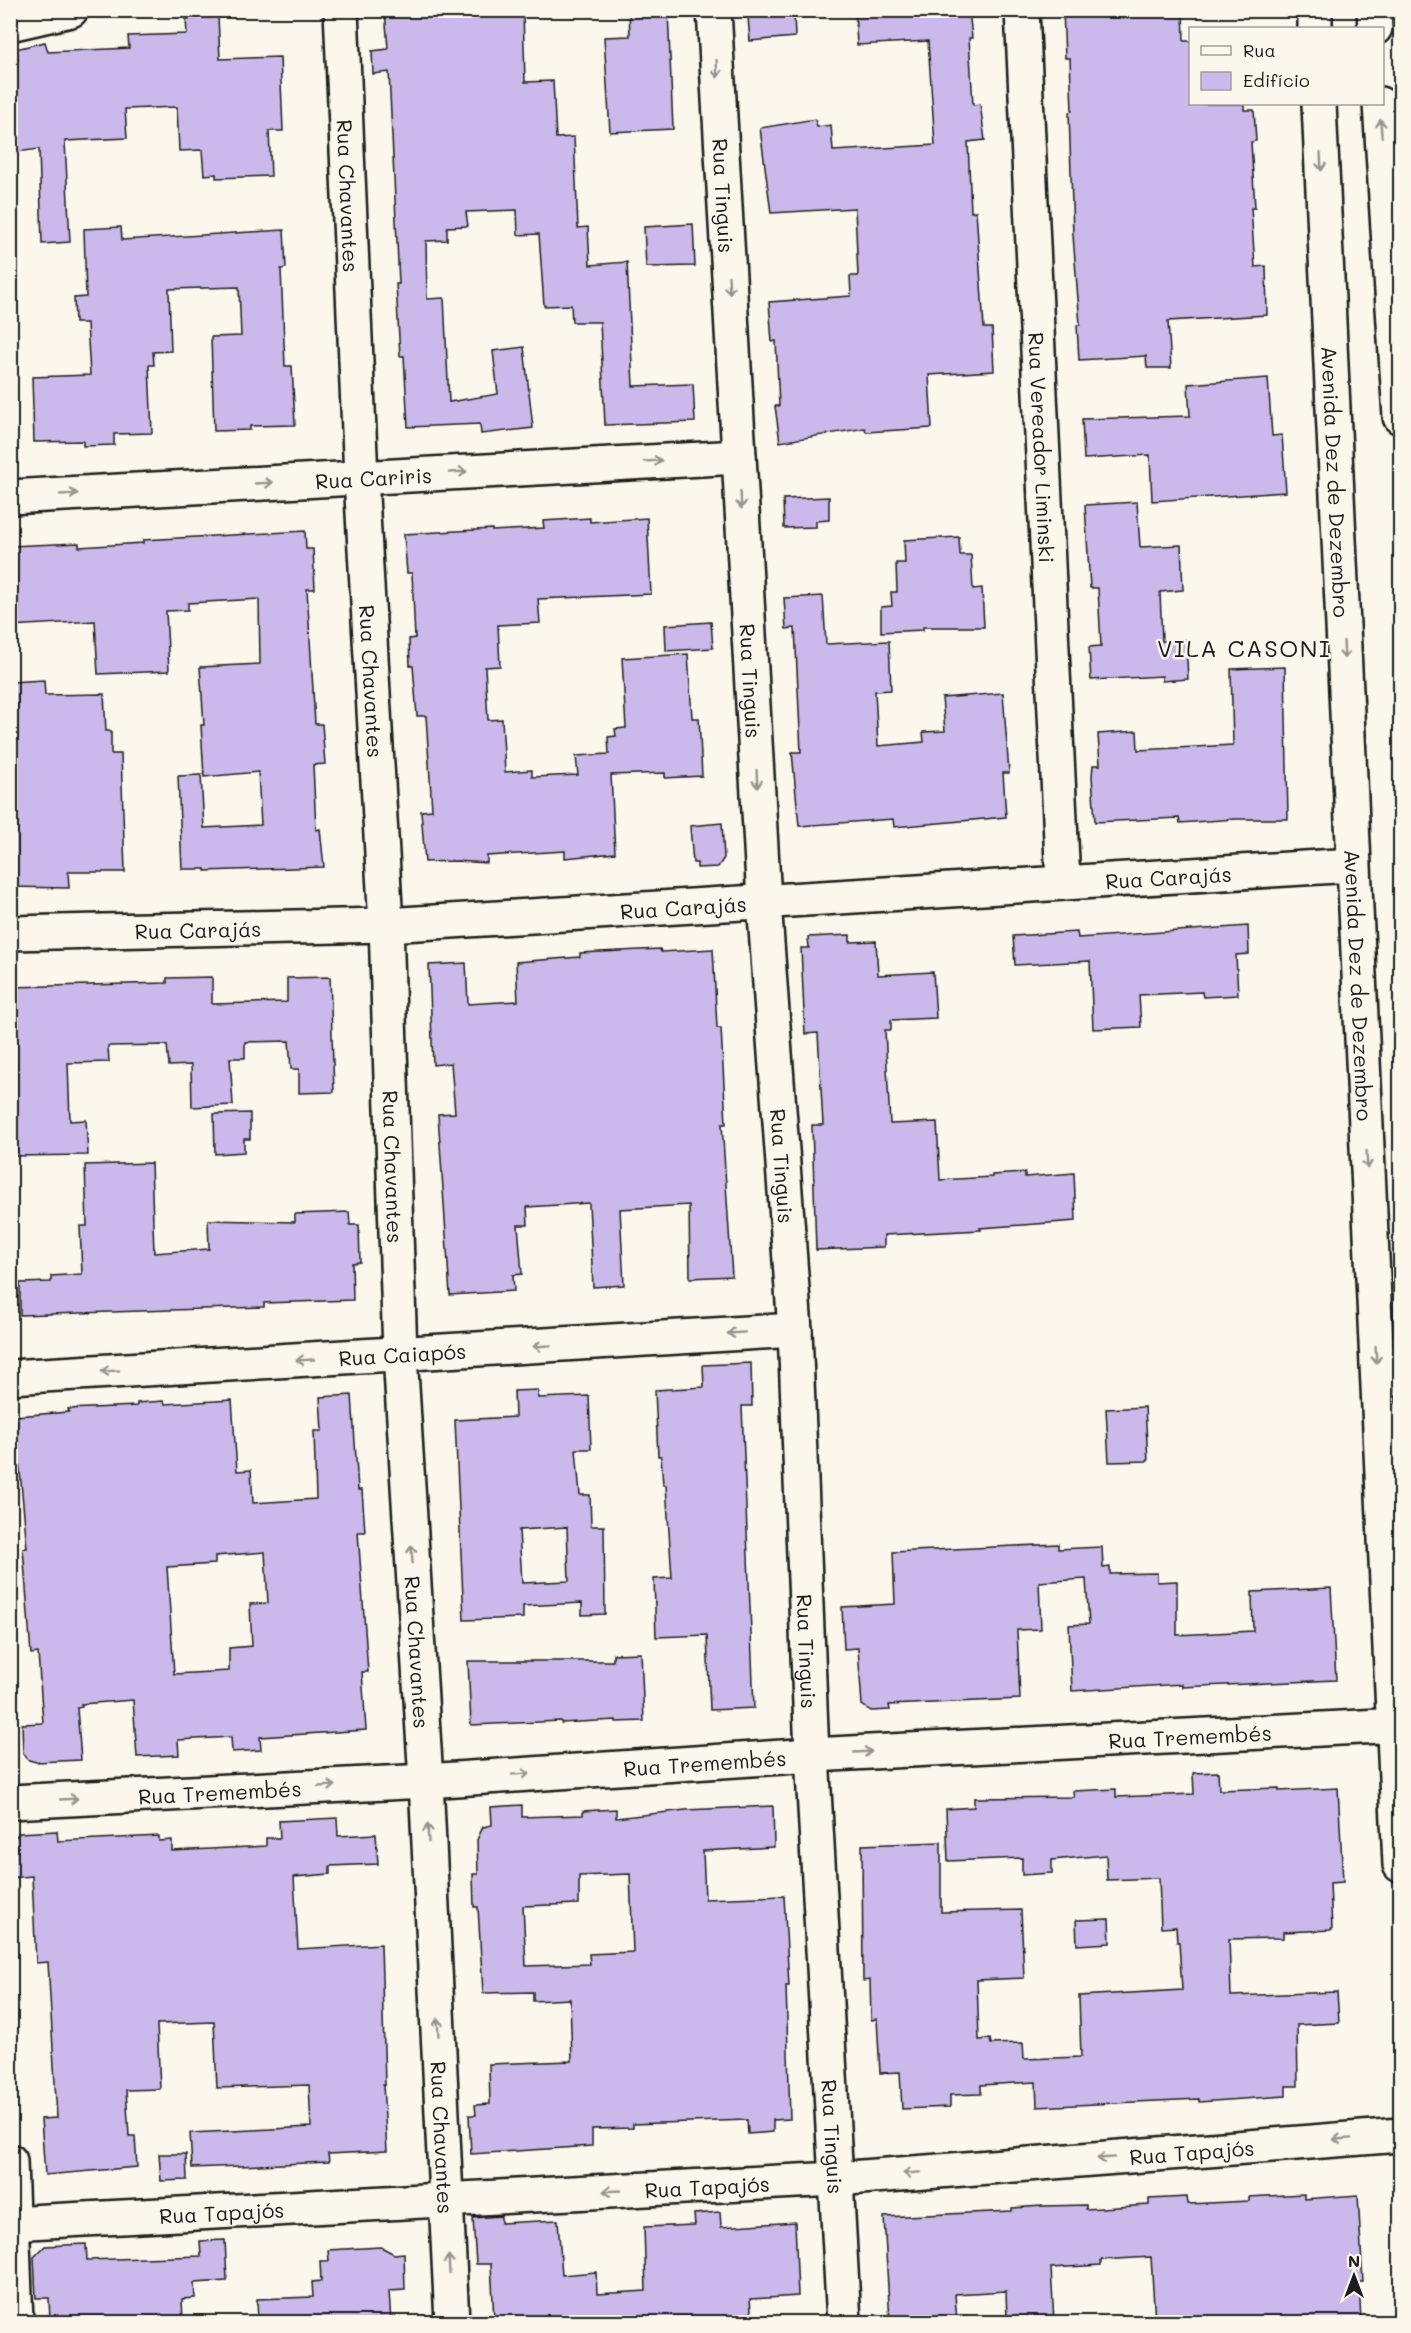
<svg xmlns="http://www.w3.org/2000/svg" width="1411" height="2333" viewBox="0 0 1411 2333" font-family="Mali,sans-serif">
  <style>
    .building { fill: #cab9ea; stroke: #1c1c1c; stroke-width: 1.5; fill-rule: evenodd }
    .lines { fill: none; stroke-linecap: round; stroke-linejoin: round }
    .minor-casing { stroke: #1c1c1c; stroke-width: 38 }
    .highway-casing { stroke: #1c1c1c; stroke-width: 38 }
    .minor { stroke: #fbf7ec; stroke-width: 33 }
    .highway { stroke: #fbf7ec; stroke-width: 33 }
    .oneway { stroke: #97948e }
    .labels { text-anchor: middle; dominant-baseline: central; stroke-width: 5; stroke-linejoin: round; paint-order: stroke }
    .street-label { font-size: 21px; fill: #1c1c1c; stroke: #fbf7ec }
    .quarter-label { font-size: 24px; letter-spacing: 1.5px; fill: #1c1c1c; stroke: #fbf7ec }
  </style>
  <rect width="100%" height="100%" fill="#fbf7ec"/>
  <filter id="ink" filterUnits="userSpaceOnUse"><feTurbulence type="fractalNoise" baseFrequency=".0167" numOctaves="2"/><feDisplacementMap in="SourceGraphic" scale="12" xChannelSelector="R" yChannelSelector="G"/><feConvolveMatrix kernelMatrix="1 2 1 2 8 2 1 2 1" color-interpolation-filters="sRGB"/></filter>
  <g filter="url(#ink)">
    <path class="building" d="M 385,10 L 523,10 L 525,82 L 553,81 L 556,138 L 574,137 L 578,228 L 588,227 L 590,265 L 627,262 L 633,386 L 693,384 L 695,422 L 605,425 L 600,322 L 572,322 L 571,305 L 544,306 L 539,234 L 518,235 L 517,210 L 466,212 L 468,226 L 447,227 L 447,240 L 426,241 L 427,299 L 444,298 L 449,402 L 498,394 L 493,351 L 524,347 L 533,428 L 481,434 L 480,424 L 408,427 L 404,356 L 400,356 L 396,284 L 399,284 L 389,72 L 373,74 L 372,51 L 388,49 Z
      M 629,10 L 668,10 L 673,129 L 610,132 L 604,37 L 630,36 Z
      M 855,10 L 969,10 L 972,38 L 969,38 L 973,105 L 980,104 L 985,140 L 968,142 L 971,212 L 976,211 L 984,328 L 992,328 L 994,371 L 929,375 L 932,428 L 866,432 L 865,428 L 780,442 L 775,406 L 779,406 L 776,341 L 772,342 L 769,302 L 851,296 L 850,276 L 858,276 L 855,208 L 771,213 L 760,128 L 815,119 L 817,127 L 831,125 L 833,151 L 935,145 L 928,41 L 857,45 Z
      M 1063,10 L 1183,10 L 1184,41 L 1191,41 L 1191,104 L 1244,104 L 1244,110 L 1254,110 L 1256,141 L 1251,142 L 1255,208 L 1251,208 L 1255,267 L 1266,266 L 1267,315 L 1168,321 L 1171,368 L 1147,368 L 1146,356 L 1079,360 L 1077,325 L 1080,325 L 1073,235 L 1069,112 L 1072,111 L 1070,58 L 1065,58 Z
      M 794,14 L 795,37 L 750,41 L 748,17 Z
      M 218,17 L 220,59 L 280,57 L 283,131 L 269,131 L 271,176 L 216,178 L 216,174 L 204,175 L 202,150 L 179,151 L 177,107 L 125,109 L 127,138 L 65,141 L 70,242 L 42,244 L 39,149 L 10,153 L 10,61 L 18,60 L 16,49 L 45,42 L 48,52 L 129,48 L 128,36 L 187,34 L 186,19 Z
      M 693,224 L 695,266 L 646,267 L 644,227 Z
      M 121,227 L 122,240 L 284,230 L 286,268 L 281,269 L 285,366 L 292,366 L 295,425 L 250,426 L 250,430 L 214,431 L 211,337 L 241,336 L 239,287 L 169,289 L 171,351 L 153,352 L 154,365 L 149,365 L 152,433 L 114,434 L 114,445 L 83,446 L 83,441 L 34,442 L 32,377 L 90,375 L 87,323 L 75,323 L 74,298 L 86,297 L 84,229 Z
      M 1268,378 L 1272,436 L 1282,435 L 1286,492 L 1152,501 L 1150,455 L 1084,459 L 1082,419 L 1190,416 L 1188,384 Z
      M 829,497 L 829,520 L 816,521 L 816,527 L 784,528 L 783,499 Z
      M 1137,502 L 1140,547 L 1181,545 L 1183,590 L 1160,592 L 1162,641 L 1186,640 L 1188,679 L 1162,681 L 1162,676 L 1091,680 L 1089,647 L 1101,646 L 1098,588 L 1090,588 L 1085,505 Z
      M 590,518 L 590,522 L 647,518 L 651,594 L 538,599 L 540,623 L 498,625 L 500,666 L 485,667 L 488,720 L 502,719 L 505,772 L 532,770 L 532,777 L 578,775 L 576,756 L 609,754 L 608,737 L 616,736 L 615,729 L 626,728 L 622,658 L 688,654 L 692,718 L 699,718 L 702,776 L 665,778 L 665,773 L 611,775 L 615,853 L 565,858 L 565,851 L 487,856 L 487,863 L 456,861 L 425,862 L 421,811 L 432,810 L 426,716 L 417,716 L 413,666 L 410,666 L 409,639 L 415,638 L 412,573 L 407,573 L 404,534 L 492,529 L 492,531 L 544,528 L 543,521 Z
      M 305,531 L 306,549 L 313,549 L 315,589 L 307,589 L 315,724 L 322,724 L 325,764 L 313,765 L 316,830 L 320,829 L 324,867 L 205,871 L 205,869 L 182,869 L 178,776 L 201,775 L 204,828 L 261,825 L 258,772 L 204,777 L 201,725 L 204,725 L 200,667 L 260,664 L 259,599 L 188,603 L 188,610 L 166,611 L 169,671 L 98,674 L 95,621 L 10,626 L 10,546 L 79,543 L 79,547 L 143,543 L 143,540 Z
      M 959,537 L 960,555 L 971,555 L 973,589 L 982,588 L 984,627 L 923,627 L 923,630 L 881,632 L 881,607 L 892,606 L 891,592 L 897,592 L 896,563 L 905,563 L 904,540 Z
      M 823,596 L 826,644 L 889,641 L 891,690 L 875,691 L 878,746 L 924,742 L 923,732 L 945,731 L 942,698 L 1003,693 L 1009,773 L 1003,773 L 1006,817 L 894,827 L 893,819 L 799,826 L 792,752 L 801,752 L 795,628 L 786,629 L 784,598 Z
      M 711,622 L 713,648 L 666,651 L 665,625 Z
      M 1285,667 L 1288,819 L 1235,819 L 1180,823 L 1179,818 L 1095,822 L 1092,776 L 1093,765 L 1100,765 L 1098,734 L 1137,731 L 1138,750 L 1233,745 L 1231,669 Z
      M 44,680 L 45,695 L 104,694 L 106,731 L 111,731 L 111,754 L 121,754 L 125,872 L 68,872 L 69,888 L 10,887 L 10,682 Z
      M 722,823 L 724,858 L 718,867 L 697,868 L 697,863 L 693,863 L 690,826 Z
      M 1248,926 L 1249,954 L 1236,955 L 1238,995 L 1203,997 L 1202,992 L 1139,995 L 1141,1027 L 1093,1029 L 1090,961 L 1015,965 L 1013,936 L 1077,932 L 1078,938 Z
      M 850,935 L 850,942 L 876,941 L 878,975 L 933,972 L 936,1018 L 891,1020 L 891,1030 L 885,1030 L 890,1124 L 937,1122 L 940,1180 L 992,1177 L 992,1175 L 1025,1173 L 1025,1177 L 1074,1173 L 1076,1221 L 980,1228 L 981,1230 L 884,1235 L 884,1247 L 816,1250 L 812,1125 L 823,1125 L 818,1033 L 805,1034 L 801,948 L 809,948 L 808,937 Z
      M 660,949 L 661,952 L 713,949 L 717,1028 L 721,1028 L 726,1124 L 722,1124 L 732,1276 L 690,1278 L 689,1205 L 620,1209 L 624,1285 L 593,1287 L 589,1203 L 527,1207 L 528,1225 L 518,1225 L 522,1274 L 513,1275 L 514,1291 L 450,1295 L 438,1114 L 455,1113 L 451,1063 L 433,1065 L 429,965 L 466,963 L 468,1004 L 518,1001 L 516,962 L 580,957 L 580,953 Z
      M 212,977 L 212,1004 L 287,1002 L 287,978 L 330,977 L 334,1092 L 299,1093 L 299,1069 L 291,1069 L 289,1041 L 245,1042 L 245,1058 L 230,1058 L 233,1105 L 192,1107 L 191,1065 L 169,1066 L 167,1045 L 108,1046 L 109,1062 L 68,1063 L 70,1121 L 86,1120 L 88,1155 L 10,1156 L 11,987 L 167,983 L 167,978 Z
      M 250,1113 L 250,1139 L 244,1139 L 244,1152 L 215,1154 L 214,1114 Z
      M 151,1163 L 154,1253 L 209,1249 L 208,1220 L 295,1222 L 295,1214 L 349,1212 L 350,1225 L 359,1225 L 360,1262 L 352,1263 L 353,1300 L 264,1303 L 264,1307 L 20,1315 L 20,1283 L 51,1282 L 51,1276 L 82,1274 L 80,1226 L 87,1226 L 85,1165 Z
      M 751,1363 L 752,1406 L 742,1406 L 754,1708 L 710,1710 L 707,1635 L 656,1637 L 654,1579 L 672,1578 L 666,1485 L 663,1485 L 661,1456 L 658,1456 L 655,1390 L 704,1387 L 703,1365 Z
      M 538,1390 L 538,1398 L 589,1396 L 591,1449 L 576,1449 L 580,1495 L 590,1495 L 591,1526 L 604,1526 L 605,1614 L 582,1615 L 582,1603 L 523,1606 L 523,1618 L 464,1620 L 455,1420 L 515,1417 L 514,1391 ZM 567,1527 L 569,1581 L 522,1583 L 519,1530 Z
      M 352,1395 L 358,1490 L 362,1490 L 365,1532 L 358,1532 L 368,1672 L 362,1672 L 366,1730 L 260,1737 L 261,1750 L 232,1752 L 231,1737 L 178,1740 L 179,1755 L 137,1757 L 133,1700 L 81,1704 L 82,1707 L 77,1708 L 81,1760 L 36,1762 L 29,1760 L 23,1754 L 22,1724 L 43,1723 L 38,1653 L 31,1654 L 23,1548 L 27,1548 L 15,1416 L 69,1412 L 68,1409 L 137,1406 L 137,1403 L 164,1401 L 165,1404 L 232,1400 L 237,1471 L 251,1470 L 253,1503 L 316,1499 L 314,1431 L 322,1431 L 320,1397 ZM 265,1552 L 268,1603 L 250,1604 L 252,1646 L 229,1648 L 229,1671 L 174,1674 L 167,1567 L 215,1564 L 215,1556 Z
      M 1145,1407 L 1148,1461 L 1109,1462 L 1106,1409 Z
      M 1058,1544 L 1058,1549 L 1102,1547 L 1103,1568 L 1110,1567 L 1110,1574 L 1157,1573 L 1157,1582 L 1177,1581 L 1177,1635 L 1253,1631 L 1252,1592 L 1331,1588 L 1336,1680 L 1182,1687 L 1182,1684 L 1072,1691 L 1069,1625 L 1089,1624 L 1086,1579 L 1039,1582 L 1041,1629 L 1017,1630 L 1020,1699 L 889,1705 L 890,1710 L 871,1711 L 862,1705 L 858,1648 L 844,1649 L 842,1607 L 895,1604 L 893,1552 Z
      M 641,1653 L 644,1721 L 616,1722 L 616,1720 L 561,1723 L 561,1721 L 471,1725 L 468,1661 L 613,1661 L 613,1654 Z
      M 1218,1772 L 1219,1790 L 1279,1788 L 1279,1791 L 1338,1788 L 1343,1882 L 1330,1883 L 1332,1930 L 1283,1932 L 1283,1938 L 1229,1939 L 1231,1996 L 1337,1992 L 1339,2023 L 1297,2025 L 1298,2086 L 1286,2086 L 1286,2096 L 1199,2102 L 1199,2099 L 1135,2102 L 1037,2107 L 1036,2082 L 981,2085 L 981,2094 L 950,2095 L 950,2107 L 902,2109 L 900,2072 L 880,2073 L 877,2019 L 871,2020 L 870,1980 L 863,1981 L 862,1845 L 941,1842 L 941,1912 L 1021,1910 L 1024,1978 L 977,1980 L 979,2040 L 990,2039 L 991,2044 L 1023,2043 L 1024,2059 L 1081,2057 L 1079,1996 L 1182,1990 L 1179,1942 L 1177,1942 L 1176,1927 L 1161,1928 L 1159,1878 L 1107,1880 L 1106,1855 L 1052,1860 L 1052,1873 L 1022,1875 L 1022,1858 L 948,1861 L 946,1809 L 974,1807 L 974,1798 L 1074,1797 L 1073,1791 L 1116,1789 L 1116,1797 L 1194,1794 L 1193,1773 Z
      M 522,1805 L 522,1817 L 583,1815 L 583,1811 L 616,1809 L 616,1818 L 686,1810 L 773,1806 L 774,1847 L 703,1851 L 705,1899 L 784,1896 L 789,1986 L 786,1986 L 790,2119 L 773,2120 L 773,2132 L 748,2134 L 747,2120 L 633,2124 L 633,2128 L 592,2129 L 592,2146 L 471,2154 L 469,2115 L 476,2115 L 475,2105 L 490,2104 L 489,2064 L 572,2061 L 570,1999 L 533,2001 L 533,1992 L 483,1993 L 478,1907 L 474,1907 L 473,1874 L 478,1874 L 477,1840 L 483,1827 L 492,1825 L 491,1807 ZM 630,1874 L 633,1952 L 589,1954 L 590,1964 L 526,1966 L 523,1906 L 579,1904 L 579,1876 Z
      M 337,1818 L 338,1836 L 376,1834 L 378,1864 L 330,1866 L 330,1874 L 294,1877 L 298,1949 L 381,1944 L 385,2085 L 383,2085 L 387,2151 L 328,2154 L 329,2162 L 192,2168 L 190,2133 L 311,2127 L 309,2085 L 217,2088 L 214,2022 L 157,2024 L 160,2089 L 126,2090 L 129,2136 L 135,2136 L 137,2167 L 45,2175 L 41,2119 L 57,2118 L 48,1962 L 36,1963 L 32,1876 L 11,1878 L 10,1843 L 19,1833 L 57,1831 L 58,1841 L 159,1836 L 159,1841 L 172,1840 L 172,1851 L 266,1846 L 266,1838 L 280,1838 L 279,1821 Z
      M 1109,1919 L 1110,1943 L 1077,1945 L 1076,1920 Z
      M 159,2154 L 186,2154 L 187,2180 L 161,2181 Z
      M 1304,2194 L 1304,2199 L 1358,2195 L 1363,2282 L 1359,2282 L 1361,2322 L 1155,2322 L 1151,2257 L 1101,2260 L 1101,2265 L 1051,2268 L 1054,2322 L 1031,2322 L 1031,2317 L 1007,2319 L 1006,2291 L 955,2294 L 957,2322 L 890,2322 L 884,2217 L 1012,2211 L 1012,2208 L 1043,2206 L 1086,2205 L 1086,2209 L 1149,2205 L 1149,2199 L 1187,2197 L 1188,2204 L 1249,2201 L 1249,2197 Z
      M 720,2212 L 721,2227 L 795,2222 L 798,2296 L 750,2299 L 752,2322 L 571,2322 L 570,2315 L 494,2319 L 491,2264 L 476,2264 L 473,2218 L 501,2216 L 501,2223 L 558,2220 L 562,2275 L 596,2272 L 597,2294 L 646,2291 L 644,2227 L 695,2225 L 694,2214 Z
      M 225,2240 L 227,2281 L 194,2283 L 195,2298 L 182,2299 L 183,2322 L 50,2322 L 49,2298 L 36,2298 L 34,2257 L 45,2246 L 86,2244 L 87,2260 L 201,2256 L 200,2241 Z
      M 381,2247 L 394,2254 L 404,2253 L 405,2290 L 389,2291 L 391,2322 L 258,2322 L 257,2299 L 313,2297 L 312,2282 L 321,2281 L 320,2261 L 329,2261 L 328,2250 Z"/>
    <g class="lines">
      <g class="minor-casing">
        <g id="minor">
          <path id="s1" d="M 341,10 L 361,478 L 386,925 L 400,1354 L 426,1781 L 452,2322"/>
          <path id="s2" d="M 714,10 L 764,901 L 795,1330 L 812,1755 L 844,2322"/>
          <path id="s3" d="M 1022,10 L 1063,883"/>
          <path d="M 10,24 L 71,10"/>
          <path id="s4" d="M 10,497 L 739,457"/>
          <path id="s5" d="M 10,933 L 386,925 L 1353,865"/>
          <path id="s6" d="M 10,1377 L 795,1330"/>
          <path id="s7" d="M 10,1802 L 426,1781 L 812,1755 L 1400,1725"/>
          <path d="M 10,2161 L 16,2322"/>
          <path id="s8" d="M 10,2223 L 836,2179 L 1400,2135"/>
        </g>
      </g>
      <g class="highway-casing">
        <g id="highway">
          <path d="M 1315,10 L 1315,28"/>
          <path d="M 1374,10 L 1375,28"/>
          <path id="s9" d="M 1319,104 L 1400,1865"/>
          <path d="M 1380,104 L 1400,417"/>
        </g>
      </g>
      <use href="#minor" class="minor"/>
      <use href="#highway" class="highway"/>
    </g>
    <defs><path id="oneway-shaft" d="M-6 0H5M1.5-3L5.5 0L1.5 3" fill="none" stroke-width="1.6" stroke-linecap="round" stroke-linejoin="round" transform="scale(1.5)"/></defs>
    <g class="oneway">
      <use href="#oneway-shaft" transform="translate(717 69) rotate(87)"/>
      <use href="#oneway-shaft" transform="translate(1381 128) rotate(-94)"/>
      <use href="#oneway-shaft" transform="translate(1321 162) rotate(87)"/>
      <use href="#oneway-shaft" transform="translate(729 285) rotate(87)"/>
      <use href="#oneway-shaft" transform="translate(653 461) rotate(-3)"/>
      <use href="#oneway-shaft" transform="translate(458 472) rotate(-3)"/>
      <use href="#oneway-shaft" transform="translate(264 483) rotate(-3)"/>
      <use href="#oneway-shaft" transform="translate(69 494) rotate(-3)"/>
      <use href="#oneway-shaft" transform="translate(741 500) rotate(87)"/>
      <use href="#oneway-shaft" transform="translate(1344 650) rotate(87)"/>
      <use href="#oneway-shaft" transform="translate(757 779) rotate(87)"/>
      <use href="#oneway-shaft" transform="translate(1367 1160) rotate(87)"/>
      <use href="#oneway-shaft" transform="translate(736 1333) rotate(176)"/>
      <use href="#oneway-shaft" transform="translate(542 1346) rotate(176)"/>
      <use href="#oneway-shaft" transform="translate(1376 1355) rotate(87)"/>
      <use href="#oneway-shaft" transform="translate(305 1360) rotate(177)"/>
      <use href="#oneway-shaft" transform="translate(110 1371) rotate(177)"/>
      <use href="#oneway-shaft" transform="translate(412 1554) rotate(-93)"/>
      <use href="#oneway-shaft" transform="translate(863 1752) rotate(-3)"/>
      <use href="#oneway-shaft" transform="translate(521 1774) rotate(-4)"/>
      <use href="#oneway-shaft" transform="translate(327 1786) rotate(-3)"/>
      <use href="#oneway-shaft" transform="translate(69 1799) rotate(-3)"/>
      <use href="#oneway-shaft" transform="translate(428 1833) rotate(-93)"/>
      <use href="#oneway-shaft" transform="translate(438 2027) rotate(-93)"/>
      <use href="#oneway-shaft" transform="translate(1342 2139) rotate(176)"/>
      <use href="#oneway-shaft" transform="translate(1106 2158) rotate(176)"/>
      <use href="#oneway-shaft" transform="translate(912 2173) rotate(176)"/>
      <use href="#oneway-shaft" transform="translate(612 2191) rotate(177)"/>
      <use href="#oneway-shaft" transform="translate(449 2264) rotate(-93)"/>
    </g>
  </g>
  <g class="labels">
    <g class="street-label">
      <text stroke="none"><textPath href="#s1" startOffset="186">Rua Chavantes</textPath></text>
      <text stroke="none"><textPath href="#s2" startOffset="186">Rua Tinguis</textPath></text>
      <text stroke="none"><textPath href="#s3" startOffset="438">Rua Vereador Liminski</textPath></text>
      <text stroke="none"><textPath href="#s4" startOffset="364">Rua Cariris</textPath></text>
      <text stroke="none"><textPath href="#s9" startOffset="378">Avenida Dez de Dezembro</textPath></text>
      <text stroke="none"><textPath href="#s1" startOffset="672">Rua Chavantes</textPath></text>
      <text stroke="none"><textPath href="#s2" startOffset="672">Rua Tinguis</textPath></text>
      <text stroke="none"><textPath href="#s5" startOffset="1160">Rua Carajás</textPath></text>
      <text stroke="none"><textPath href="#s5" startOffset="674">Rua Carajás</textPath></text>
      <text stroke="none"><textPath href="#s5" startOffset="188">Rua Carajás</textPath></text>
      <text stroke="none"><textPath href="#s9" startOffset="882">Avenida Dez de Dezembro</textPath></text>
      <text stroke="none"><textPath href="#s2" startOffset="1158">Rua Tinguis</textPath></text>
      <text stroke="none"><textPath href="#s1" startOffset="1158">Rua Chavantes</textPath></text>
      <text stroke="none"><textPath href="#s6" startOffset="393">Rua Caiapós</textPath></text>
      <text stroke="none"><textPath href="#s1" startOffset="1644">Rua Chavantes</textPath></text>
      <text stroke="none"><textPath href="#s2" startOffset="1644">Rua Tinguis</textPath></text>
      <text stroke="none"><textPath href="#s7" startOffset="1182">Rua Tremembés</textPath></text>
      <text stroke="none"><textPath href="#s7" startOffset="696">Rua Tremembés</textPath></text>
      <text stroke="none"><textPath href="#s7" startOffset="210">Rua Tremembés</textPath></text>
      <text stroke="none"><textPath href="#s1" startOffset="2130">Rua Chavantes</textPath></text>
      <text stroke="none"><textPath href="#s2" startOffset="2130">Rua Tinguis</textPath></text>
      <text stroke="none"><textPath href="#s8" startOffset="1184">Rua Tapajós</textPath></text>
      <text stroke="none"><textPath href="#s8" startOffset="698">Rua Tapajós</textPath></text>
      <text stroke="none"><textPath href="#s8" startOffset="212">Rua Tapajós</textPath></text>
    </g>
    <g class="quarter-label">
      <text x="1244" y="647">VILA CASONI</text>
    </g>
  </g>
  <rect width="1411" height="2333" fill="none" stroke="#fbf7ec" stroke-width="36"/>
  <rect x="18" y="18" width="1375" height="2297" fill="none" stroke="#1c1c1c" stroke-width="2" filter="url(#ink)"/>
  <rect x="1189" y="27" width="195" height="78" fill="#fbf7ec" stroke="#a29f99" stroke-width="1.5"/>
  <rect x="1201" y="46" width="30" height="9" fill="#fbf7ec" stroke="#a29f99" stroke-width="1.5"/>
  <text x="1243" y="57" font-size="18" fill="#1c1c1c">Rua</text>
  <rect x="1201" y="72" width="30" height="18" fill="#cab9ea" stroke="#a29f99" stroke-width="1.5"/>
  <text x="1243" y="87" font-size="18" fill="#1c1c1c">Edifício</text>
  <g transform="translate(1354 2276)" stroke="#fbf7ec" stroke-width="4.5" paint-order="stroke">
  <path d="M0-4.5L10 22L0 15L-10 22Z" fill="#1c1c1c"/>
  <text y="-9" font-size="16" font-weight="bold" text-anchor="middle" fill="#1c1c1c">N</text>
  </g>
</svg>
